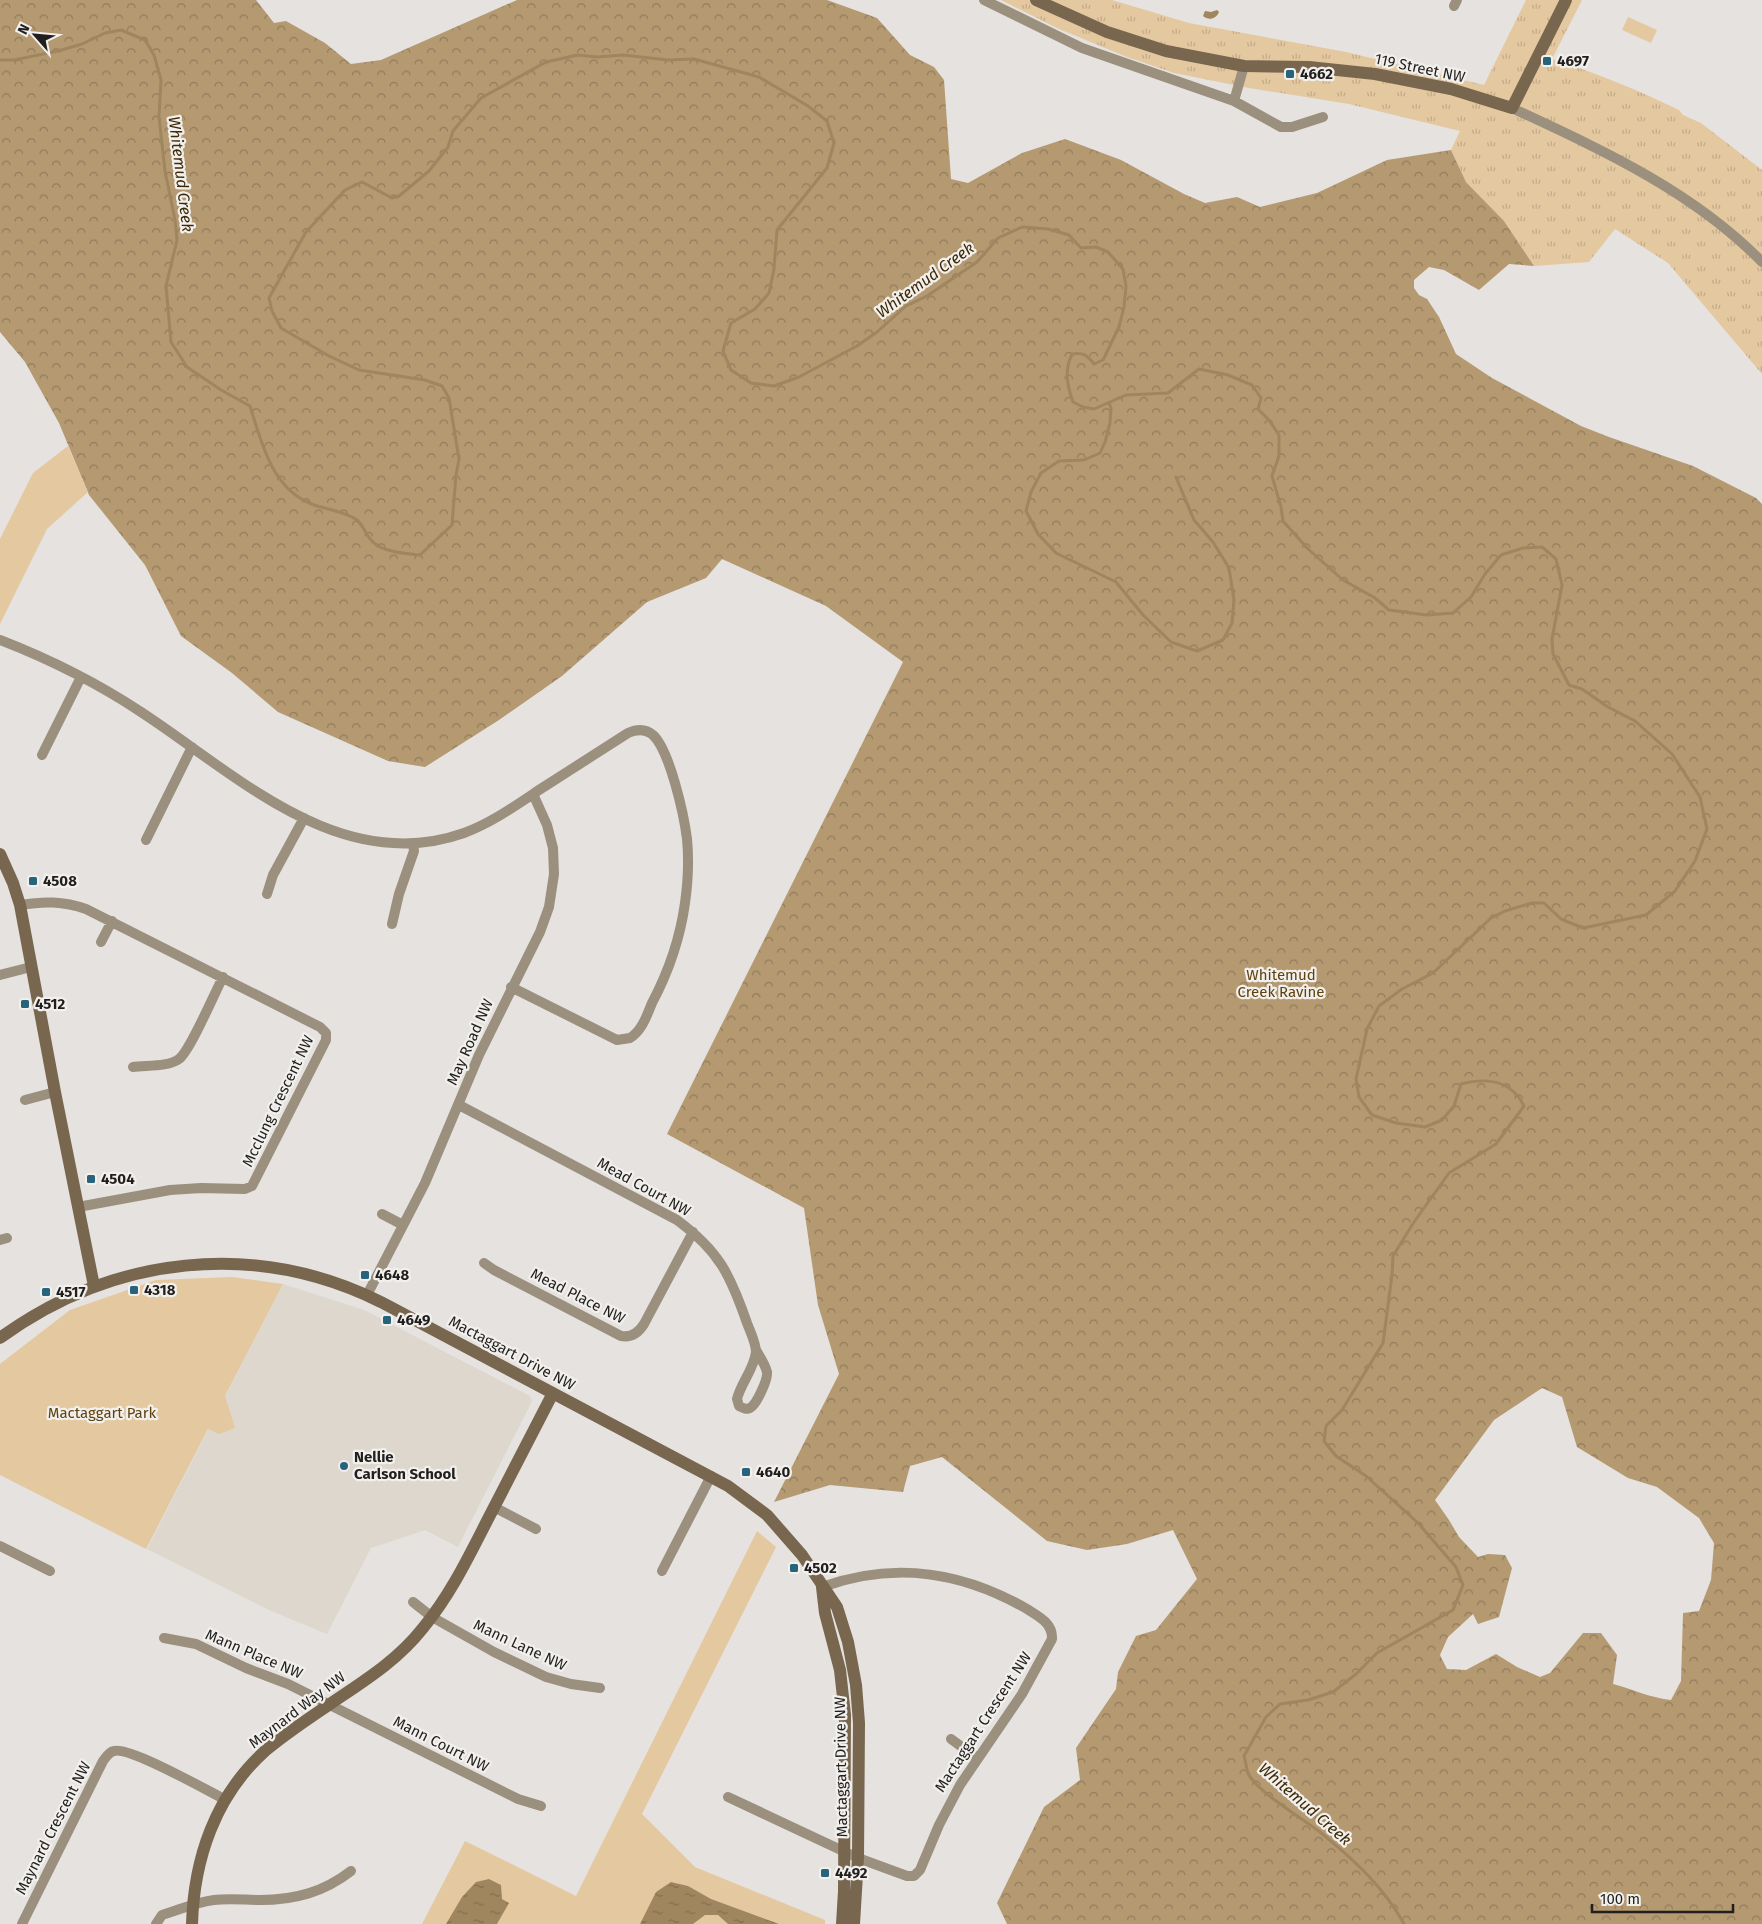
<svg xmlns="http://www.w3.org/2000/svg" width="1762" height="1924" viewBox="0 0 1762 1924" font-family="'Fira Sans',sans-serif">
  <style>
    .built { fill: #ded7ce }
    .grass { fill: url(#grass-tufts) }
    .forest { fill: url(#forest-crowns); fill-rule: evenodd }
    .park { fill: #e4c8a0 }
    .water { fill: url(#water-ripples) }
    .lines { fill: none; stroke-linecap: round; stroke-linejoin: round }
    .stream { stroke: #a0865f; stroke-width: 3 }
    .street { stroke: #9b8f7e; stroke-width: 10 }
    .secondary { stroke: #78674e; stroke-width: 12 }
    .poi-dot { fill: #27647b; stroke: #f2f0ec; stroke-width: 2 }
    .labels { text-anchor: middle; dominant-baseline: central; stroke-width: 4.5; stroke-linejoin: round; paint-order: stroke }
    .poi-label { font-size: 15px; font-weight: bold; fill: #201f1e; stroke: #f2f0ec; text-anchor: start }
    .street-label { font-size: 15px; fill: #201f1e; stroke: #f2f0ec }
    .park-label { font-size: 15px; fill: #5f4211; stroke: #f2f0ec }
    .water-label { font-size: 16px; font-style: italic; fill: #3d2907; stroke: #f2f0ec }
  </style>
  <defs>
    <pattern id="grass-tufts" width="24" height="20" patternUnits="userSpaceOnUse" patternTransform="scale(1.25)"><rect width="24" height="20" fill="#e4c8a0"/><path d="M3 7l-1-3M5 7V3M7 7l1-3M15 17l-1-3M17 17v-4M19 17l1-3" fill="none" stroke="#c3ab89"/></pattern>
    <pattern id="forest-crowns" width="20" height="18" patternUnits="userSpaceOnUse" patternTransform="scale(1.25)"><rect width="20" height="18" fill="#b49971"/><path d="M2 6a3 3 0 1 1 6 0M12 15a3 3 0 1 1 6 0" fill="none" stroke="#927c5c"/></pattern>
    <pattern id="water-ripples" width="26" height="14" patternUnits="userSpaceOnUse" patternTransform="scale(1.25)"><rect width="26" height="14" fill="#a0865f"/><path d="M2 4q2-2 4 0t4 0M15 11q2-2 4 0t4 0" fill="none" stroke="#826d4e"/></pattern>
  </defs>
  <rect width="100%" height="100%" fill="#e5e2df"/>
  <path class="built" d="M 283,1284 L 364,1310 L 530,1396 L 532,1401 L 458,1547 L 425,1530 L 371,1548 L 327,1634 L 271,1611 L 147,1549 Z"/>
  <path class="grass" d="M 1001,0 L 1112,0 L 1189,23 L 1346,52 L 1484,85 L 1526,0 L 1582,0 L 1552,59 C 1596,73 1638,90 1679,110 L 1683,115 L 1701,123 L 1762,170 L 1762,374 L 1668,263 L 1615,229 L 1589,262 L 1534,266 L 1504,221 L 1466,182 L 1451,150 L 1460,131 L 1349,104 L 1249,88 L 1174,73 L 1127,57 L 1059,29 Z"/>
  <path class="forest" d="M 0,0 L 256,0 L 274,23 L 286,21 L 325,43 L 351,64 L 381,60 L 517,0 L 827,0 L 877,18 L 910,55 L 934,67 L 944,80 L 951,179 L 968,183 L 1022,153 L 1065,139 L 1121,160 L 1184,194 L 1205,203 L 1237,197 L 1260,207 L 1317,193 L 1387,160 L 1451,150 L 1466,182 L 1504,221 L 1534,266 L 1509,264 L 1479,290 L 1444,270 L 1429,267 L 1414,280 L 1414,288 L 1419,295 L 1427,299 L 1439,317 L 1456,354 L 1492,378 L 1581,426 L 1609,437 L 1693,466 L 1756,498 L 1762,504 L 1762,1924 L 1007,1924 L 997,1903 L 1044,1807 L 1080,1780 L 1076,1748 L 1116,1689 L 1118,1672 L 1136,1636 L 1156,1630 L 1197,1579 L 1173,1530 L 1127,1544 L 1087,1550 L 1047,1541 L 942,1457 L 910,1466 L 903,1492 L 830,1485 L 774,1502 L 839,1374 L 818,1305 L 804,1208 L 667,1134 L 903,662 L 826,606 L 722,559 L 706,578 L 647,602 L 562,676 L 499,720 L 425,767 L 388,761 L 278,712 L 232,673 L 181,636 L 145,565 L 89,495 L 59,423 L 25,362 L 0,332 ZM 1542,1388 L 1562,1397 L 1577,1447 L 1628,1478 L 1657,1487 L 1699,1518 L 1714,1543 L 1711,1580 L 1699,1611 L 1683,1613 L 1681,1681 L 1671,1700 C 1651,1698 1632,1689 1613,1684 L 1617,1655 L 1601,1633 L 1583,1633 L 1550,1673 L 1540,1677 L 1517,1667 L 1496,1654 L 1466,1670 L 1447,1669 L 1440,1655 L 1448,1637 L 1473,1614 L 1478,1624 L 1499,1617 L 1512,1568 L 1505,1555 L 1488,1554 L 1478,1557 L 1459,1537 L 1449,1520 L 1435,1500 L 1494,1420 Z"/>
  <path class="park" d="M 1628,17 L 1657,30 L 1651,43 L 1622,30 Z
    M 68,446 L 88,492 L 47,529 L 0,624 L 0,539 L 33,473 Z
    M 232,1277 L 283,1284 L 225,1396 L 235,1428 L 219,1434 L 208,1429 L 146,1549 L 0,1475 L 0,1364 L 70,1310 L 156,1280 Z
    M 757,1531 L 776,1547 L 642,1814 L 695,1867 L 825,1920 L 825,1924 L 422,1924 L 465,1841 L 576,1896 Z"/>
  <path class="water" d="M 1217,10 L 1219,12 C 1216,19 1209,21 1203,16 L 1205,11 L 1211,12 Z
    M 489,1879 L 501,1885 L 502,1899 L 509,1903 L 497,1924 L 446,1924 L 462,1897 L 476,1882 Z
    M 671,1882 L 688,1886 L 711,1899 L 779,1924 L 728,1924 L 718,1915 L 705,1915 L 693,1924 L 640,1924 L 656,1892 Z"/>
  <g class="lines">
    <path class="stream" d="M 0,60 L 14,60 L 58,51 L 82,44 L 105,33 L 121,30 L 145,40 L 154,55 L 161,80 L 159,117 L 165,171 L 175,220 L 177,240 L 166,286 L 171,342 L 187,367 L 221,390 L 250,406 C 262,444 272,490 314,505 C 326,509 347,512 357,520 C 364,526 366,536 373,542 C 382,552 408,554 420,555 L 452,525 L 456,475 L 459,459 L 449,398 L 442,386 L 425,380 L 359,370 L 329,356 L 281,328 L 272,311 L 269,298 L 306,232 L 345,190 L 362,182 L 392,198 L 399,196 L 429,171 L 448,147 L 453,131 L 481,98 L 546,62 L 578,55 L 597,57 L 623,55 L 668,60 L 694,59 L 759,77 L 808,106 L 827,121 L 834,143 L 827,168 L 777,230 L 774,269 L 769,293 L 755,309 L 731,323 L 723,351 L 731,370 L 751,383 L 774,386 L 799,377 L 857,346 L 877,332 L 906,306 L 927,296 L 977,262 L 998,238 L 1022,227 L 1048,229 L 1069,235 L 1081,248 L 1096,247 L 1108,252 L 1123,269 L 1126,286 L 1124,307 L 1119,327 L 1103,360 L 1094,364 C 1087,355 1083,352 1072,354 C 1064,371 1067,385 1073,402 L 1083,407 L 1094,409 L 1126,395 L 1168,393 L 1199,369 L 1228,375 L 1252,385 L 1261,398 L 1258,409 L 1269,420 L 1279,435 L 1279,456 L 1272,476 L 1281,507 L 1283,521 L 1307,548 L 1343,580 L 1375,598 L 1389,610 L 1427,615 L 1453,613 L 1471,597 L 1485,574 L 1501,555 L 1523,548 L 1542,547 L 1556,559 L 1562,585 L 1552,639 L 1553,654 L 1569,685 L 1582,689 L 1608,707 L 1635,721 L 1672,754 L 1700,797 L 1707,829 L 1695,861 L 1675,891 L 1646,915 L 1583,928 L 1561,919 L 1544,903 L 1532,903 L 1505,911 L 1491,918 L 1433,973 L 1402,989 L 1379,1006 L 1367,1029 L 1356,1079 L 1359,1097 L 1372,1115 L 1396,1123 L 1425,1127 L 1442,1120 L 1454,1106 L 1461,1084 C 1488,1077 1511,1080 1524,1106 L 1496,1144 L 1449,1173 L 1414,1222 L 1393,1256 L 1392,1275 L 1383,1343 L 1342,1410 L 1326,1426 L 1324,1441 L 1336,1456 L 1366,1476 L 1418,1523 L 1456,1567 L 1463,1585 L 1453,1610 L 1377,1653 L 1356,1674 L 1333,1692 L 1308,1700 L 1280,1704 L 1266,1717 L 1244,1756 C 1246,1762 1246,1770 1249,1775 C 1258,1792 1303,1819 1320,1832 C 1353,1859 1384,1887 1404,1924
      M 1109,403 L 1111,408 L 1110,423 L 1105,442 L 1100,453 L 1084,460 L 1059,461 L 1041,473 L 1031,492 L 1026,511 L 1038,534 L 1056,553 L 1116,582 L 1143,615 L 1171,642 L 1197,651 L 1223,640 L 1232,623 L 1234,600 L 1229,568 L 1213,542 L 1194,520 L 1176,477"/>
    <path class="street" d="M 984,0 L 1082,48 L 1234,101 L 1281,127 L 1292,127 L 1323,117
      M 1454,6 L 1457,0
      M 1234,101 L 1244,66
      M 1512,108 C 1600,149 1693,191 1762,262
      M 0,640 C 49,659 97,683 141,712 C 236,774 340,877 464,833 C 491,823 515,806 539,790 C 569,771 598,752 628,733 C 637,729 646,729 653,735 C 670,751 684,815 687,839 C 689,860 688,882 685,903 C 680,939 669,971 652,1003 C 647,1015 642,1031 630,1038 L 617,1040 L 511,987
      M 42,755 L 81,677
      M 146,840 L 192,747
      M 267,894 L 273,875 L 304,818
      M 20,905 C 44,901 63,901 86,909 L 320,1027 L 326,1033 L 326,1040 L 252,1186 L 245,1189 L 201,1188 L 170,1190 L 78,1207
      M 392,924 L 399,894 L 414,851 L 413,843
      M 101,942 L 112,921
      M 0,975 L 31,967
      M 133,1067 C 146,1065 168,1067 179,1059 C 190,1051 215,992 223,977
      M 25,1100 L 55,1092
      M 459,1105 L 677,1220 C 719,1251 730,1274 747,1323 C 750,1331 756,1343 756,1352 C 754,1369 741,1383 737,1399 L 739,1406 C 743,1408 746,1410 750,1408 C 757,1404 768,1379 767,1372 C 765,1364 760,1357 756,1350
      M 382,1214 L 403,1225
      M 0,1240 L 7,1238
      M 484,1263 L 494,1270 L 621,1336 C 632,1338 639,1332 644,1324 L 693,1232
      M 367,1295 L 425,1183 L 479,1055 L 540,932 L 549,907 L 554,874 L 553,848 L 547,825 L 533,794
      M 494,1507 L 536,1529
      M 0,1546 L 50,1571
      M 662,1571 L 711,1476
      M 413,1602 L 432,1617 L 494,1652 L 546,1677 L 571,1684 L 600,1688
      M 164,1638 L 196,1644 L 246,1668 L 288,1684 L 518,1799 L 541,1806
      M 951,1739 L 977,1758
      M 728,1797 L 858,1858 L 907,1876 L 914,1876 L 920,1870 L 939,1825 L 960,1785 L 1022,1694 L 1052,1639 C 1053,1623 1038,1616 1027,1609 C 961,1571 894,1561 822,1587
      M 22,1924 L 103,1761 C 106,1757 109,1752 114,1751 C 129,1746 208,1791 226,1800
      M 156,1924 L 162,1915 C 179,1910 196,1902 214,1900 C 229,1898 245,1900 260,1900 C 295,1900 324,1892 351,1871"/>
    <path class="secondary" d="M 1036,0 L 1107,32 L 1166,51 L 1244,66 L 1309,67 L 1375,74 L 1451,89 L 1512,108 L 1566,0
      M 0,854 L 13,883 L 20,905 L 55,1092 L 94,1286
      M 0,1338 C 113,1256 254,1239 381,1302 L 728,1486 L 767,1515 L 802,1555 L 837,1607 L 848,1642 L 856,1685 L 859,1723 L 858,1858 L 854,1924
      M 822,1587 L 825,1613 L 840,1670 L 845,1715 L 844,1891 L 842,1924
      M 192,1924 C 194,1859 215,1796 265,1751 C 285,1734 308,1719 330,1704 C 364,1681 397,1661 423,1628 C 451,1594 469,1556 489,1517 C 510,1476 532,1434 553,1393"/>
  </g>
  <g class="poi-dot">
    <rect x="1542" y="56" width="10" height="10" rx="2.5"/>
    <rect x="1285" y="69" width="10" height="10" rx="2.5"/>
    <rect x="28" y="876" width="10" height="10" rx="2.5"/>
    <rect x="20" y="999" width="10" height="10" rx="2.5"/>
    <rect x="86" y="1174" width="10" height="10" rx="2.5"/>
    <rect x="360" y="1270" width="10" height="10" rx="2.5"/>
    <rect x="129" y="1285" width="10" height="10" rx="2.5"/>
    <rect x="41" y="1287" width="10" height="10" rx="2.5"/>
    <rect x="382" y="1315" width="10" height="10" rx="2.5"/>
    <circle cx="344" cy="1466" r="5"/>
    <rect x="741" y="1467" width="10" height="10" rx="2.5"/>
    <rect x="789" y="1563" width="10" height="10" rx="2.5"/>
    <rect x="820" y="1868" width="10" height="10" rx="2.5"/>
  </g>
  <g class="labels">
    <g class="poi-label">
      <text x="1557" y="61">4697</text>
      <text x="1300" y="74">4662</text>
      <text x="43" y="881">4508</text>
      <text x="35" y="1004">4512</text>
      <text x="101" y="1179">4504</text>
      <text x="375" y="1275">4648</text>
      <text x="144" y="1290">4318</text>
      <text x="56" y="1292">4517</text>
      <text x="397" y="1320">4649</text>
      <text x="354" y="1457">Nellie<tspan x="354" dy="17">Carlson School</tspan></text>
      <text x="756" y="1472">4640</text>
      <text x="804" y="1568">4502</text>
      <text x="835" y="1873">4492</text>
    </g>
    <g class="street-label">
      <text transform="translate(1420 68) rotate(12)">119 Street NW</text>
      <text transform="translate(470 1042) rotate(-66)">May Road NW</text>
      <text transform="translate(278 1101) rotate(-64)">Mcclung Crescent NW</text>
      <text transform="translate(644 1187) rotate(29)">Mead Court NW</text>
      <text transform="translate(578 1296) rotate(27)">Mead Place NW</text>
      <text transform="translate(512 1353) rotate(28)">Mactaggart Drive NW</text>
      <text transform="translate(520 1645) rotate(25)">Mann Lane NW</text>
      <text transform="translate(254 1654) rotate(23)">Mann Place NW</text>
      <text transform="translate(297 1710) rotate(-37)">Maynard Way NW</text>
      <text transform="translate(983 1722) rotate(-57)">Mactaggart Crescent NW</text>
      <text transform="translate(441 1744) rotate(27)">Mann Court NW</text>
      <text transform="translate(841 1767) rotate(-91)">Mactaggart Drive NW</text>
      <text transform="translate(53 1828) rotate(-63)">Maynard Crescent NW</text>
    </g>
    <g class="park-label">
      <text x="1281" y="975">Whitemud<tspan x="1281" dy="17">Creek Ravine</tspan></text>
      <text x="102" y="1413">Mactaggart Park</text>
    </g>
    <g class="water-label">
      <text transform="translate(181 174) rotate(83)">Whitemud Creek</text>
      <text transform="translate(925 280) rotate(-36)">Whitemud Creek</text>
      <text transform="translate(1305 1804) rotate(41)">Whitemud Creek</text>
    </g>
  </g>
  <g transform="translate(35 35) rotate(297)" stroke="#f2f0ec" stroke-width="4" paint-order="stroke">
  <path d="M0-4L9 19L0 12L-9 19Z" fill="#201f1e"/>
  <text y="-8" font-size="14" font-weight="bold" text-anchor="middle" fill="#201f1e">N</text>
  </g>
  <path d="M1592 1904v8h141v-8" fill="none" stroke="#201f1e" stroke-width="2.5"/>
  <text x="1600" y="1904" font-size="15" fill="#201f1e" stroke="#f2f0ec" stroke-width="4" paint-order="stroke">100 m</text>
</svg>
